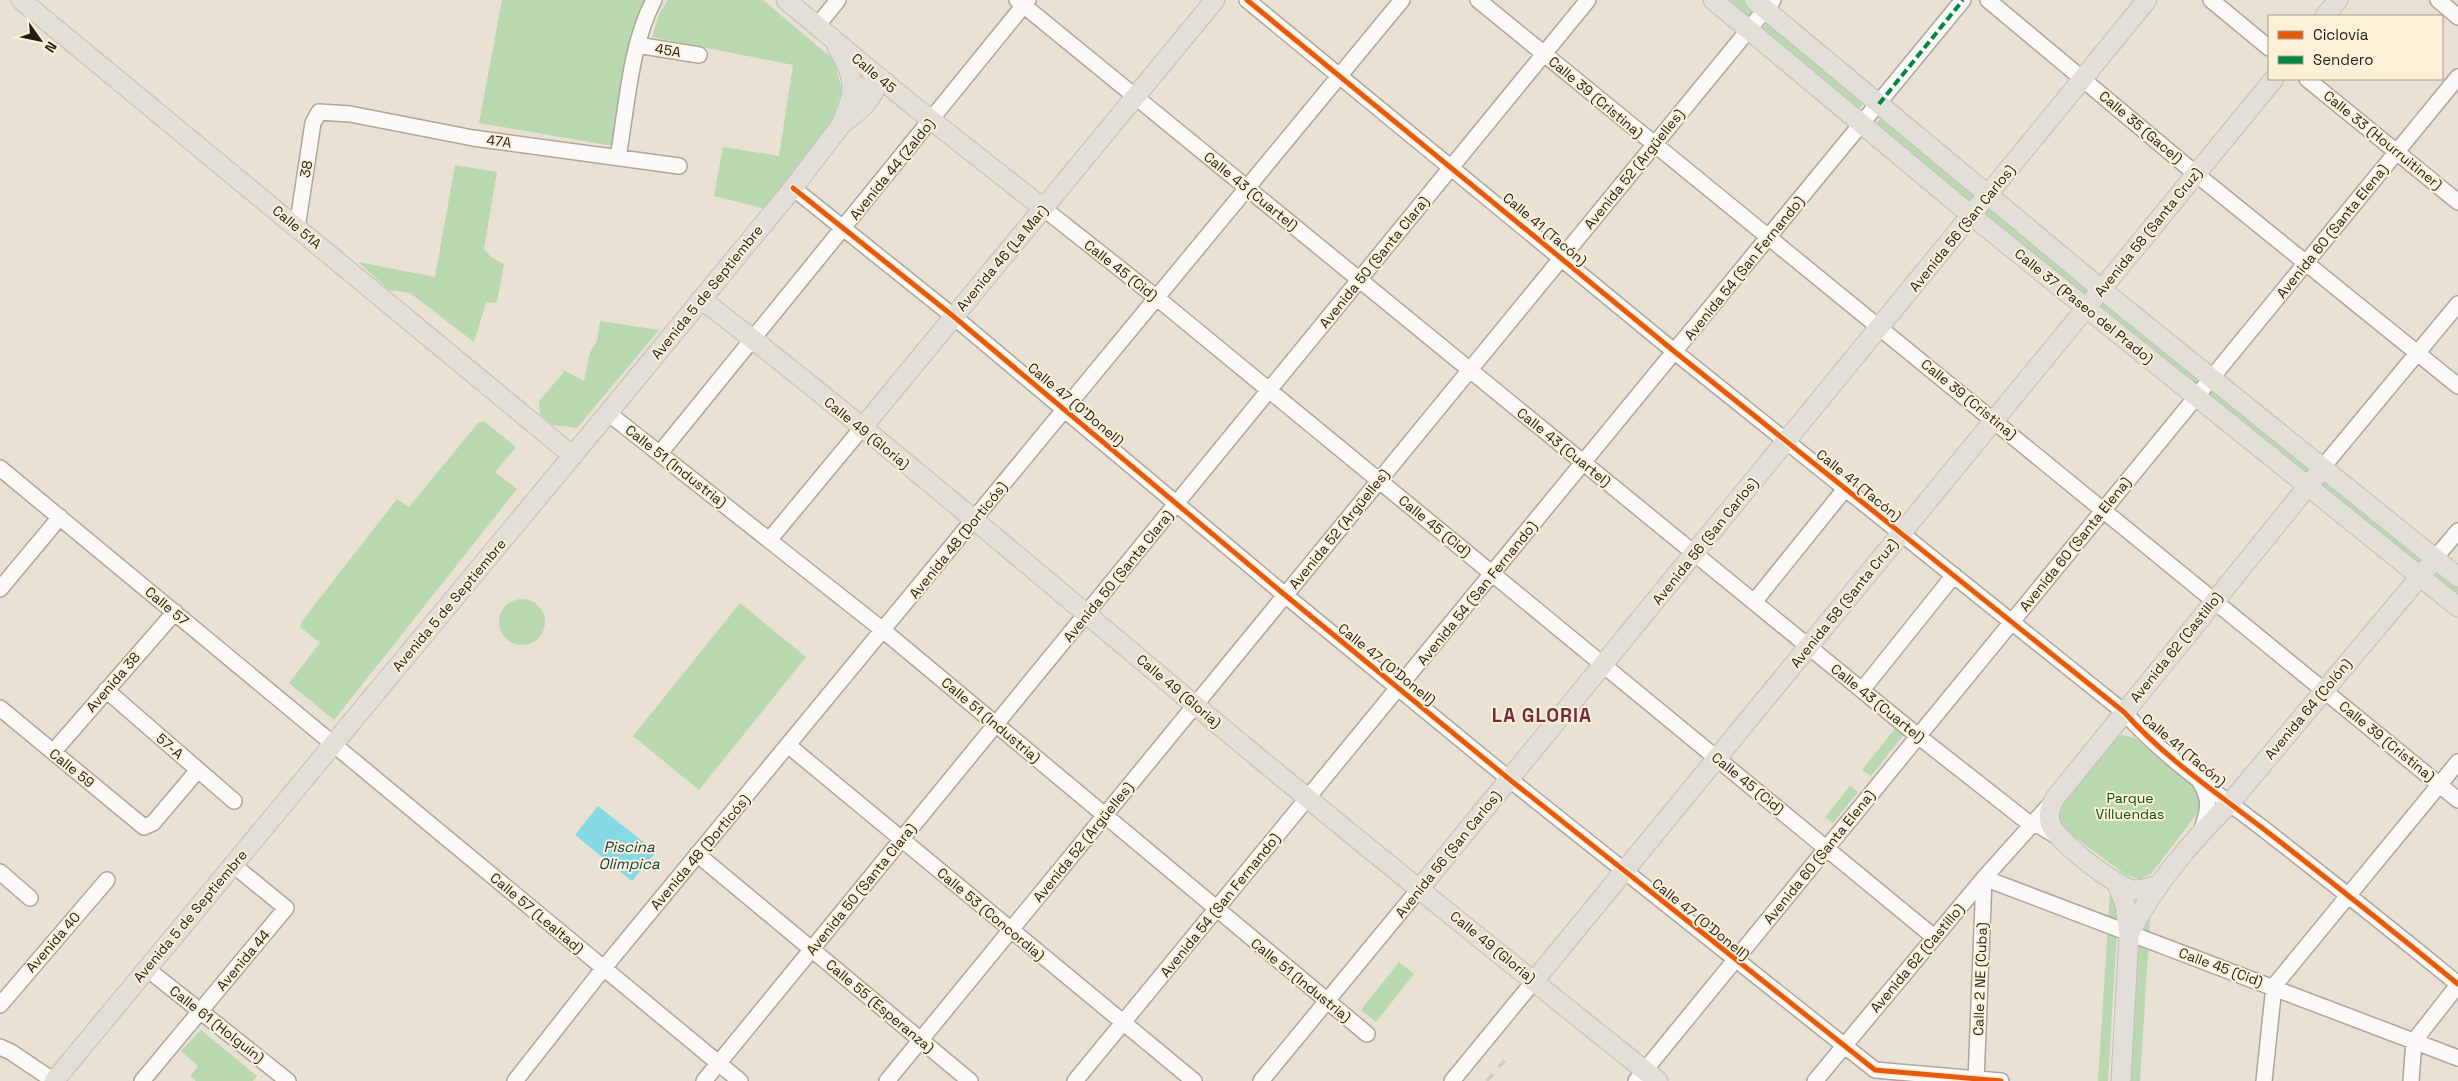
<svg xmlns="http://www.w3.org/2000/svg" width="2458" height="1081" viewBox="0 0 2458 1081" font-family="'Space Grotesk',sans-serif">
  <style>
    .green { fill: #bad8af }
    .water { fill: #85d9e4 }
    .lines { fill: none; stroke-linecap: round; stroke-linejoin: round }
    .minor-casing { stroke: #aca69c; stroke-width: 18 }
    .major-casing { stroke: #c2bfb8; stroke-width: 21 }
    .minor { stroke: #fcfaf9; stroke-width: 15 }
    .major { stroke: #e1dfd8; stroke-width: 19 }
    .rail { stroke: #cbcac6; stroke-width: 3; stroke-dasharray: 9 9; stroke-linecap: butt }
    .quiet { stroke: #00873e; stroke-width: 4; stroke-dasharray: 8 4; stroke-linecap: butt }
    .cycleway-casing { stroke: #fdf0d9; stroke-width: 8 }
    .cycleway { stroke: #e8590c; stroke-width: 5 }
    .labels { text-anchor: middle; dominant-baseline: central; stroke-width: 4; stroke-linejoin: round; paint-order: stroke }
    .street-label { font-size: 14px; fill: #221e15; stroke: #fdf0d9 }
    .park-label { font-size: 14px; fill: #0f4f10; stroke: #fdf0d9 }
    .water-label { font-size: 15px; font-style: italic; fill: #07414a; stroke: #fdf0d9 }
    .district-label { font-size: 19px; font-weight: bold; letter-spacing: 1px; fill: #722c3d; stroke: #fdf0d9 }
  </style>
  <rect width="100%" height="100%" fill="#e8e1d4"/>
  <path class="green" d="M 502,0 L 649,0 L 613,146 L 479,123 Z
    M 668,0 L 763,0 L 834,60 L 842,91 L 828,130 L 766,209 L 714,196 L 723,147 L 779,156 L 793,65 L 652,37 L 660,12 Z
    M 1719,0 L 1745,0 L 1755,8 L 1745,21 Z
    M 1770,20 L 1866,100 L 1855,113 L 1759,32 Z
    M 1884,114 L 2458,583 L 2458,602 L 1873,127 Z
    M 455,165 L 497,172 L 484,249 L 491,257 L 504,264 L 497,302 L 486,303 L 474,342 L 410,293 L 389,290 L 358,262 L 435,277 Z
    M 600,321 L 659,330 L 577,428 L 553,425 L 540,415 L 539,401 L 564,372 L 560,368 L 584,381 L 590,352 L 597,341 Z
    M 484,421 L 516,447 L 495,472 L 517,489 L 334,720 L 289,683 L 320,643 L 300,627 L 302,621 L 397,499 L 409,507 L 478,423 Z
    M499 622a23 23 0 1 1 46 0a23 23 0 1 1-46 0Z
    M 740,603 L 806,657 L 699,790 L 633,736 Z
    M 1897,726 L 1905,733 L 1871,776 L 1862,770 Z
    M 2122,735 L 2135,738 L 2195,785 L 2201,804 L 2199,811 L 2151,874 L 2139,879 L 2126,875 L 2061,827 L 2056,808 L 2115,737 Z
    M 1850,786 L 1858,792 L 1833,823 L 1825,817 Z
    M 2110,893 L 2118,906 L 2117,930 L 2108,1081 L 2098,1081 Z
    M 2151,906 L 2140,1081 L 2130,1081 L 2138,947 L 2144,913 Z
    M 1399,962 L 1414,974 L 1376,1022 L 1361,1010 Z
    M 201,1030 L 257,1076 L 253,1081 L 196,1081 L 190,1076 L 198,1066 L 181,1051 Z"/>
  <path class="water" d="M 598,806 L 656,852 L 632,881 L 575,835 Z"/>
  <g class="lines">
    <g class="minor-casing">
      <path id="minor" d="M 1017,0 L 1918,736 L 2030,824 L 2040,826 L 2058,837
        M 1247,0 L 1675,352 L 2124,712 C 2164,757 2214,791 2261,827 C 2328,879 2393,931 2458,984
        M 1478,0 L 2458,800
        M 1988,0 L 2196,174 L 2458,386
        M 2211,0 L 2269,48
        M 2438,0 L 2458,17
        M 817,26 L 838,0
        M 637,45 L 699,55
        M 2307,79 L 2458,202
        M 618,157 C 627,107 630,45 654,0
        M 793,188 L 953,316 L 1285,595 L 1509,779 L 1875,1070 L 2001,1081
        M 1043,208 L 1157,298 L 1934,937
        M 297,228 L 313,123 L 319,112 L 350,114 L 473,138 L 679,166
        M 608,413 L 884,631 L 1367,1034
        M 660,453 L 1028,0
        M 0,468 L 740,1081
        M 2322,468 L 2458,304
        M 770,539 L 862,428
        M 2435,558 L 2458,531
        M 0,589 L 60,517
        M 1754,602 L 1845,489
        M 106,690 L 234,801
        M 1862,690 L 1954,575
        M 0,708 L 144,827 L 153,823 L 198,770
        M 789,746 L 1194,1081
        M 53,752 L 175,612
        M 2200,782 C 2212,801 2208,812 2201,832
        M 697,854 L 970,1081
        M 0,872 L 30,898
        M 146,968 L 288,1081
        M 0,1005 L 107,880
        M 0,1047 L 11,1052 L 54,1081
        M 142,1081 L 286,908 L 232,864
        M 515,1081 L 603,969 L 1402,0
        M 704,1081 L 1588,0
        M 887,1081 L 1773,0
        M 1075,1081 L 1963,0
        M 1261,1081 L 1420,888
        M 1452,1081 L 1534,981
        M 1636,1081 L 2458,77
        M 1815,1081 L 1984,878 L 2054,800
        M 1976,1081 L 1984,878 C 2141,939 2300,997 2458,1058
        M 2264,1081 L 2274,986 L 2458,762
        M 2411,1081 L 2414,1041 L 2458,985"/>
    </g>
    <g class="major-casing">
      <path id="major" d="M 21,0 L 573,456
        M 786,0 L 911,104 L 1043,208
        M 1713,0 L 1972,216 L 2458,607
        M 1754,0 L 2101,289 L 2458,577
        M 2325,16 L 2338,0
        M 837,47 C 847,64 856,80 850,101
        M 842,124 C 862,109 871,102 880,78
        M 701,299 C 870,429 1032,569 1195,705 C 1348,833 1503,957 1658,1081
        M 862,428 L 1215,0
        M 2117,884 L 2125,904 L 2129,934 L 2121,1081
        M 2157,886 C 2150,887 2140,890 2134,890 C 2116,887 2053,839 2050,822 C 2048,812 2051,805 2056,797 L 2316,476
        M 1420,888 L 2147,0
        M 2129,934 C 2155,884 2190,843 2230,803 L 2428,567
        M 1534,981 L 2274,79
        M 54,1081 L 608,413 L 793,188 L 841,125 L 850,101 L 857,92 L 880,78"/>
    </g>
    <use href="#minor" class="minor"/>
    <use href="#major" class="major"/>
    <path class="rail" d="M 1487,1081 L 1510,1054"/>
    <path class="quiet" d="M 1879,104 L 1963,0"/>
    <g class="cycleway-casing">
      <path id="cycleway" d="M 1247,0 L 1675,352 L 2124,712 C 2164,757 2214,791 2261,827 C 2328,879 2393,931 2458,984
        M 793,188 L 953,316 L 1285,595 L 1509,779 L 1875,1070 L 2001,1081"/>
    </g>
    <use href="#cycleway" class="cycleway"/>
  </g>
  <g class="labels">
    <g class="street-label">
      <text transform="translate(668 50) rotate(10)">45A</text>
      <text transform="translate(874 73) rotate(40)">Calle 45</text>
      <text transform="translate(1596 97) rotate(40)">Calle 39 (Cristina)</text>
      <text transform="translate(2141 127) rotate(40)">Calle 35 (Gacel)</text>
      <text transform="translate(2383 140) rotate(39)">Calle 33 (Hourruitiner)</text>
      <text transform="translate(499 141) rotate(7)">47A</text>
      <text transform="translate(306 169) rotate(-81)">38</text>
      <text transform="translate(892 169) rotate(-51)">Avenida 44 (Zaldo)</text>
      <text transform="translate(1634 169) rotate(-51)">Avenida 52 (Argüelles)</text>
      <text transform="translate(1251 191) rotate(39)">Calle 43 (Cuartel)</text>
      <text transform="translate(297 227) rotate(40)">Calle 51A</text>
      <text transform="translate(1962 228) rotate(-51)">Avenida 56 (San Carlos)</text>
      <text transform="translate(1545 229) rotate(40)">Calle 41 (Tacón)</text>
      <text transform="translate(2332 231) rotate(-51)">Avenida 60 (Santa Elena)</text>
      <text transform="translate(2148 232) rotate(-51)">Avenida 58 (Santa Cruz)</text>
      <text transform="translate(1002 258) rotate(-50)">Avenida 46 (La Mar)</text>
      <text transform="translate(1374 262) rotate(-51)">Avenida 50 (Santa Clara)</text>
      <text transform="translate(1744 268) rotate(-51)">Avenida 54 (San Fernando)</text>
      <text transform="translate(1121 270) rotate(38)">Calle 45 (Cid)</text>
      <text transform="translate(707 292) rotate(-51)">Avenida 5 de Septiembre</text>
      <text transform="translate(2084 306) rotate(39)">Calle 37 (Paseo del Prado)</text>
      <text transform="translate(1969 399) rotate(39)">Calle 39 (Cristina)</text>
      <text transform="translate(1076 404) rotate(40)">Calle 47 (O'Donell)</text>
      <text transform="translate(867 433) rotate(39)">Calle 49 (Gloria)</text>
      <text transform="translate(1564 447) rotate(39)">Calle 43 (Cuartel)</text>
      <text transform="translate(676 466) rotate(38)">Calle 51 (Industria)</text>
      <text transform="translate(1859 485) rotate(39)">Calle 41 (Tacón)</text>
      <text transform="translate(1435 526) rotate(39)">Calle 45 (Cid)</text>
      <text transform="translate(1339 529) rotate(-51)">Avenida 52 (Argüelles)</text>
      <text transform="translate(958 540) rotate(-51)">Avenida 48 (Dorticós)</text>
      <text transform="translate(1705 541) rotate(-51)">Avenida 56 (San Carlos)</text>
      <text transform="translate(2075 544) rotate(-51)">Avenida 60 (Santa Elena)</text>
      <text transform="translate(1118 576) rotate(-51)">Avenida 50 (Santa Clara)</text>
      <text transform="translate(1477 593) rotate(-51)">Avenida 54 (San Fernando)</text>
      <text transform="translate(1844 603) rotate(-51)">Avenida 58 (Santa Cruz)</text>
      <text transform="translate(449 605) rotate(-50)">Avenida 5 de Septiembre</text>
      <text transform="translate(167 606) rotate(40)">Calle 57</text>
      <text transform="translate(2176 647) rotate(-51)">Avenida 62 (Castillo)</text>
      <text transform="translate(1387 664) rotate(39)">Calle 47 (O'Donell)</text>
      <text transform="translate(113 682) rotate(-49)">Avenida 38</text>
      <text transform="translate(1179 691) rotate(40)">Calle 49 (Gloria)</text>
      <text transform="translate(1878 703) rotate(39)">Calle 43 (Cuartel)</text>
      <text transform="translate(2308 709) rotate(-50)">Avenida 64 (Colón)</text>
      <text transform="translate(991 720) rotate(40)">Calle 51 (Industria)</text>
      <text transform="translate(2387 741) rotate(39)">Calle 39 (Cristina)</text>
      <text transform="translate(170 746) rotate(41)">57-A</text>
      <text transform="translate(2184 750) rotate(40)">Calle 41 (Tacón)</text>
      <text transform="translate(72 768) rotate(39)">Calle 59</text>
      <text transform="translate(1748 783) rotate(39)">Calle 45 (Cid)</text>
      <text transform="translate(1083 842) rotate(-51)">Avenida 52 (Argüelles)</text>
      <text transform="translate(700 852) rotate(-50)">Avenida 48 (Dorticós)</text>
      <text transform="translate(1448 854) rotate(-51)">Avenida 56 (San Carlos)</text>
      <text transform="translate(1819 857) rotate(-51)">Avenida 60 (Santa Elena)</text>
      <text transform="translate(861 889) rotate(-51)">Avenida 50 (Santa Clara)</text>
      <text transform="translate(1220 905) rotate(-51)">Avenida 54 (San Fernando)</text>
      <text transform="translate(537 913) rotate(40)">Calle 57 (Lealtad)</text>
      <text transform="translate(991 914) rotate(40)">Calle 53 (Concordia)</text>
      <text transform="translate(190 916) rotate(-50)">Avenida 5 de Septiembre</text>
      <text transform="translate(1701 919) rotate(39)">Calle 47 (O'Donell)</text>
      <text transform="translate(53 942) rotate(-49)">Avenida 40</text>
      <text transform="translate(1493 947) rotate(39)">Calle 49 (Gloria)</text>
      <text transform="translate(1917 958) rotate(-50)">Avenida 62 (Castillo)</text>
      <text transform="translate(243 960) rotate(-50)">Avenida 44</text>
      <text transform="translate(2221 967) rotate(20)">Calle 45 (Cid)</text>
      <text transform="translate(1980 979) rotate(-88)">Calle 2 NE (Cuba)</text>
      <text transform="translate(1301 980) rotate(39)">Calle 51 (Industria)</text>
      <text transform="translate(880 1006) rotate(40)">Calle 55 (Esperanza)</text>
      <text transform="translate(217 1024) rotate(38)">Calle 61 (Holguín)</text>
    </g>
    <g class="park-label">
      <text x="2130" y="798">Parque<tspan x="2130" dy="16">Villuendas</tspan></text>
    </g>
    <g class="water-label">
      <text x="629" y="846">Piscina<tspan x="629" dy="17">Olimpica</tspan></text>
    </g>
    <g class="district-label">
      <text x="1542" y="715">LA GLORIA</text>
    </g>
  </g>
  <rect x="2268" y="15" width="175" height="65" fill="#fdf0d9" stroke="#a59c8b"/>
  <rect x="2278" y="31" width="25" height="8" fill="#e8590c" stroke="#a59c8b"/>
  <text x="2313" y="40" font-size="15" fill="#221e15">Ciclovía</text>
  <rect x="2278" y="56" width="25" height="8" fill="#00873e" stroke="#a59c8b"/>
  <text x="2313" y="65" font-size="15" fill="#221e15">Sendero</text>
  <g transform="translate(40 40) rotate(123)" stroke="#fdf0d9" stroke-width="4" paint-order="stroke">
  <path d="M0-4L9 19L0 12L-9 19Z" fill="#221e15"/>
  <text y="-8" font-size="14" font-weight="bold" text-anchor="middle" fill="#221e15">N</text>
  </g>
</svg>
